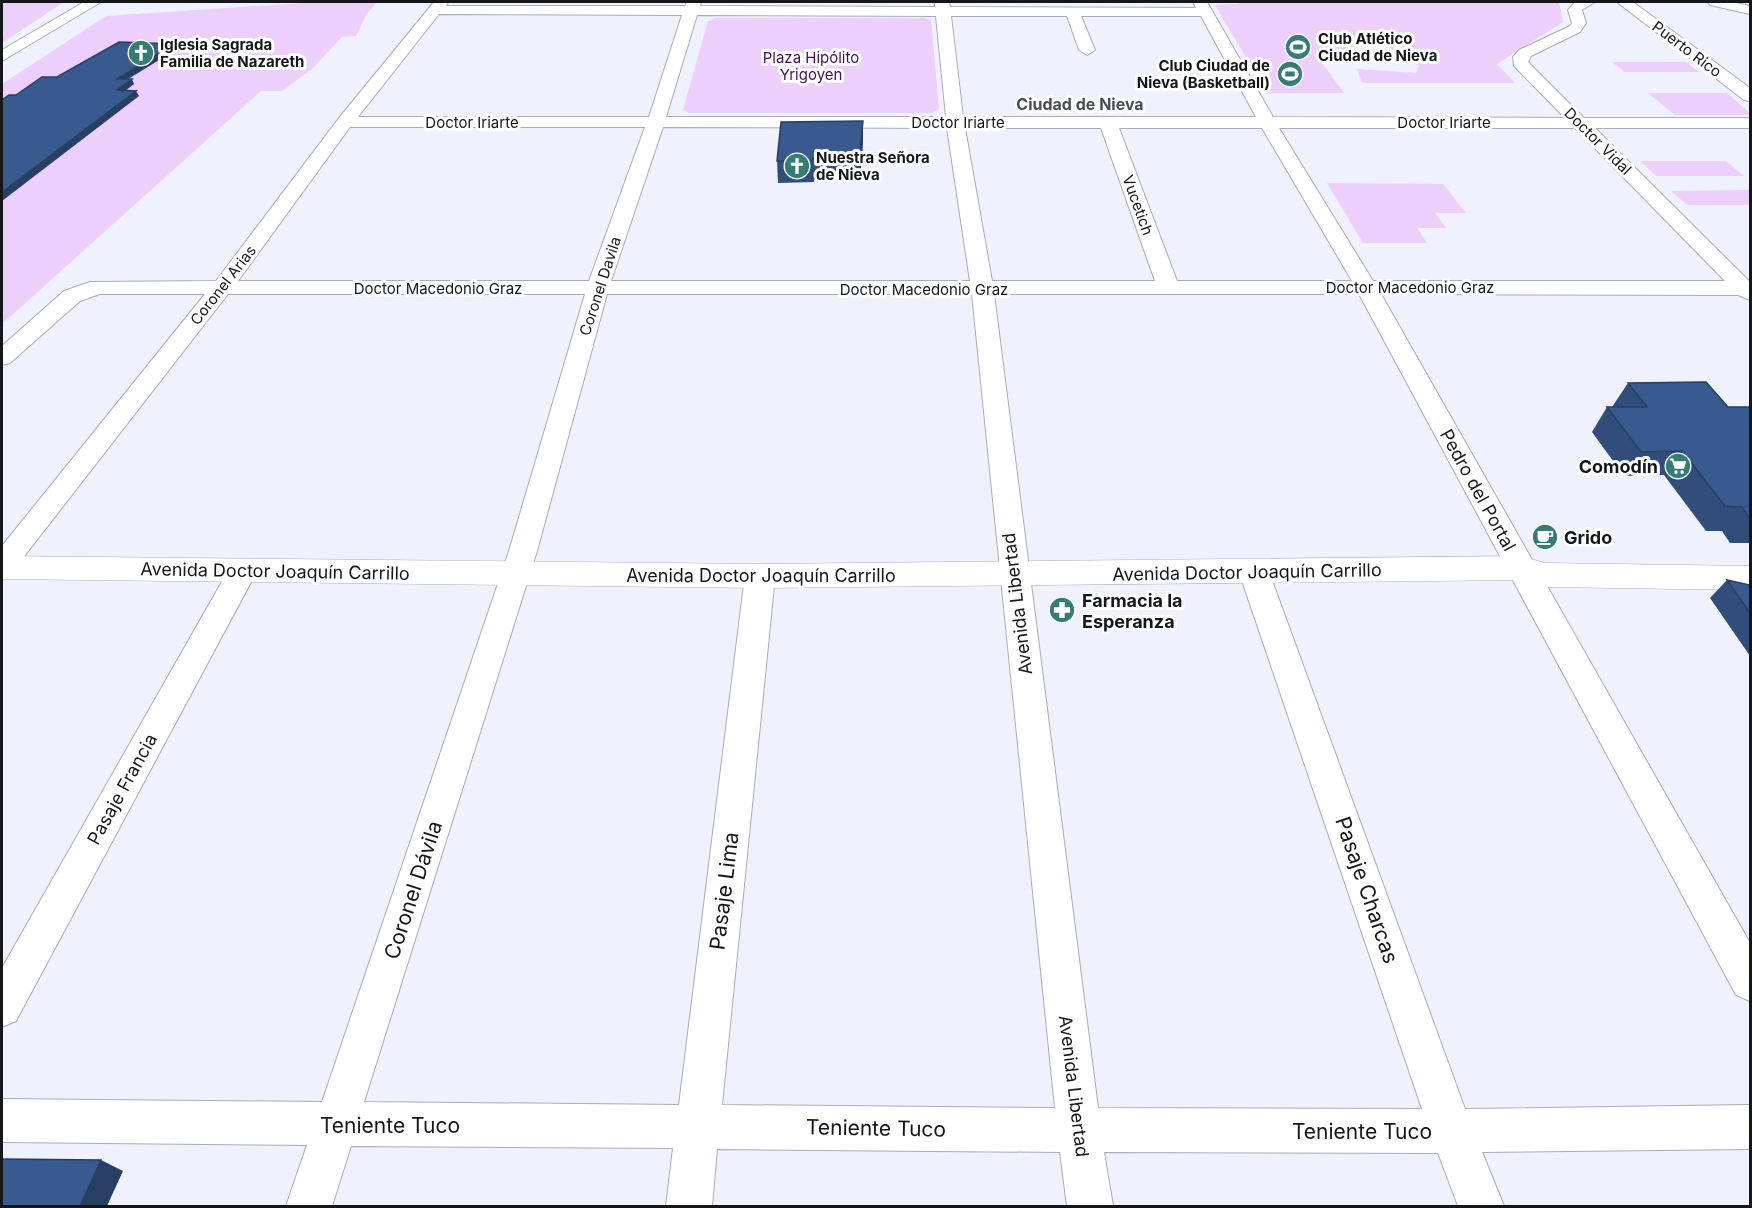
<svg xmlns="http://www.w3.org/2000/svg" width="1752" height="1208" viewBox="0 0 1752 1208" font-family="Inter,sans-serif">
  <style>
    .green { fill: #eccffa }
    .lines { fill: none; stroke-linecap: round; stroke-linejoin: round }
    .minor-casing { stroke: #aaacb9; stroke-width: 2 }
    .major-casing { stroke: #aaacb9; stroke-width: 1 }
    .minor { fill: #fff; fill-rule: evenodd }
    .major { fill: #fff; fill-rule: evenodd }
    .wall { fill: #314d7a }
    .shaded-wall { fill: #283f63 }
    .building { fill: #395a8e; stroke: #283f63; stroke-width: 1.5 }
    .labels { text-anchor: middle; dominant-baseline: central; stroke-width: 6; stroke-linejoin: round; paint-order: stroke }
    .far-poi-label { font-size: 15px; font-weight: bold; fill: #15161a; stroke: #fff; text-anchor: start }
    .far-street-label { font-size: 15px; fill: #15161a; stroke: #fff }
    .far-park-label { font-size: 15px; fill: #431056; stroke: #fff }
    .far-neighbourhood-label { font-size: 16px; font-weight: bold; fill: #4a4c57; stroke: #fff }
    .poi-label { font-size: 18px; font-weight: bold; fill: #15161a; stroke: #fff; text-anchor: start }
    .street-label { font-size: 18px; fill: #15161a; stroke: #fff }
    .near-street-label { font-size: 21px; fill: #15161a; stroke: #fff }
  </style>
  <rect width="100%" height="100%" fill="#eff1fe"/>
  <path class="green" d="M 2,2 L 64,2 L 2,43 Z
    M 318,2 L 377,2 L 366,15 L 356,36 L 342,37 L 312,69 L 282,91 L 261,91 L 2,324 L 2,84 L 106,16 Z
    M 1237,2 L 1559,2 L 1563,22 L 1497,64 L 1515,83 L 1362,83 L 1357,69 L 1416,73 L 1419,65 L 1402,60 L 1384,41 L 1362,44 L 1340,52 L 1315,53 L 1344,93 L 1267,93 L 1215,5 L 1238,4 Z
    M 716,18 L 925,18 L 931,20 L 939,109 L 931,113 L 689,113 L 683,110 L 708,21 Z
    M 1612,62 L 1686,62 L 1699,72 L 1625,72 Z
    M 1648,93 L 1727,93 L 1750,113 L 1748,115 L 1675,115 Z
    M 1640,161 L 1726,161 L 1744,176 L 1656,176 Z
    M 1327,183 L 1443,184 L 1466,213 L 1435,213 L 1446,228 L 1417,228 L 1427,243 L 1363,243 Z
    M 1750,190 L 1750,205 L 1687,205 L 1671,191 Z"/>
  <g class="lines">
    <g class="minor-casing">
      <path id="minor" d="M 84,2 L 101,2 L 2,61 L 2,50 Z
        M 434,2 L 448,2 L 446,6 L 685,6 L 687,2 L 701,2 L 700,6 L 935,7 L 935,2 L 949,2 L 950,7 L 1196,8 L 1193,2 L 1207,2 L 1273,117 L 1565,118 L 1514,66 L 1513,57 L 1519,50 L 1570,26 L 1572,23 L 1568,10 L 1575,2 L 1595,2 L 1582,10 L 1586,23 L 1580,32 L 1531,56 L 1528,62 L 1584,118 L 1750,118 L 1750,128 L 1595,128 L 1750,282 L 1750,300 L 1738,295 L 1381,294 L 1750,943 L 1750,1001 L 1736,995 L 1359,294 L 994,294 L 1098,1108 L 1422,1109 L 1239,572 L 1244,565 L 1254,561 L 1264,565 L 1269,572 L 1465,1109 L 1750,1105 L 1750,1149 L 1482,1152 L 1504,1206 L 1458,1206 L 1438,1153 L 1104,1152 L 1113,1206 L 1067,1206 L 1060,1152 L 717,1149 L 712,1206 L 666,1206 L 673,1148 L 351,1146 L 332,1206 L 286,1206 L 307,1145 L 2,1142 L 2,1099 L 322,1102 L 509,551 L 585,294 L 228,294 L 12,572 L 2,575 L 2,546 L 205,294 L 100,294 L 80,301 L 10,363 L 2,365 L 2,346 L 64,291 L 90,282 L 216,281 L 339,118 ZM 439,14 L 682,15 L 649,117 L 358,117 ZM 697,15 L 936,16 L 946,117 L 666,117 ZM 951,16 L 1067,16 L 1079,50 L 1087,55 L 1095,50 L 1081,16 L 1201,16 L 1256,117 L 963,117 ZM 350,127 L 645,127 L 589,281 L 238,281 ZM 663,127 L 947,128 L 970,281 L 611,281 ZM 965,128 L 1101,128 L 1155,281 L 992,281 ZM 1119,128 L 1262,128 L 1352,281 L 1177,281 ZM 1279,128 L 1575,128 L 1725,281 L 1373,281 ZM 607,294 L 972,294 L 1055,1108 L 722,1105 L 775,576 L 770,568 L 760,565 L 750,568 L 745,576 L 679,1105 L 364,1102 L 537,551 Z
        M 1617,2 L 1633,2 L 1750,88 L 1750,101 L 1744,100 Z
        M 1708,2 L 1732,2 L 1750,6 L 1750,14 L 1710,5 Z
        M 242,560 L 252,564 L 257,571 L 16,1021 L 2,1027 L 2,968 L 232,564 Z"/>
    </g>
    <g class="major-casing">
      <path id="major" d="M 1521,556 L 1545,563 L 1750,566 L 1750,590 L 1545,587 L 1521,580 L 760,588 L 2,579 L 2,556 L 760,564 Z"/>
    </g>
    <use href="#minor" class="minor"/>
    <use href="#major" class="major"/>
  </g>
  <path class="wall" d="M 863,121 L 863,142 L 860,180 L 814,180 L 814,182 L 778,183 L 777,161 Z
    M 1628,383 L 1728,407 L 1750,407 L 1750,543 L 1730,543 L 1722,531 L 1706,531 L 1664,475 L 1624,476 L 1592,432 L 1607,407 L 1612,407 Z
    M 1727,580 L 1750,585 L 1750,656 L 1710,598 Z"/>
  <path class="shaded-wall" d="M 174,44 L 177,49 L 120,84 L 117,79 Z
    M 132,79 L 134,84 L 120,95 L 117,90 Z
    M 136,91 L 139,96 L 2,201 L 2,192 Z
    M 863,121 L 863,142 L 860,180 L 859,158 Z
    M 101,1160 L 123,1171 L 107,1206 L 80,1206 Z"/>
  <path class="building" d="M 119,42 L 174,44 L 117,79 L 132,79 L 117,90 L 136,91 L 2,192 L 2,100 L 9,95 L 16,95 L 42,77 L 57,77 Z
    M 863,121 L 859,158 L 813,158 L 813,160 L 777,161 L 781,122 Z
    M 1706,382 L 1728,407 L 1750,407 L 1750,519 L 1742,507 L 1725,506 L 1682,451 L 1641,452 L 1607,407 L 1647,407 L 1628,383 Z
    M 1727,580 L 1750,585 L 1750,613 Z
    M 2,1159 L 101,1160 L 80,1206 L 2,1206 Z"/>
  <defs>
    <g id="stadium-disc" transform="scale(1.35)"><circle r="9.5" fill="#357c75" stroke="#fff"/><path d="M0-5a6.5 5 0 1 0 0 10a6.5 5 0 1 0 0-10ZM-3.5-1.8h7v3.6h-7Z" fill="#fff"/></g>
    <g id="church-disc" transform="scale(1.35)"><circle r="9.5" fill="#357c75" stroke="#fff"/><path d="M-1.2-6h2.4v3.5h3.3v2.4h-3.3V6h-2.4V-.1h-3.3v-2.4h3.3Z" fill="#fff"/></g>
    <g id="supermarket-disc" transform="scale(1.35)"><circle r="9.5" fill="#357c75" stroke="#fff"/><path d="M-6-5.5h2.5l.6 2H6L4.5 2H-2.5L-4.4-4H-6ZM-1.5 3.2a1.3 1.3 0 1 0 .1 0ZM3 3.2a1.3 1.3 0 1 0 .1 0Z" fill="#fff"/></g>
    <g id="cafe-disc" transform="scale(1.35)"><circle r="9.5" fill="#357c75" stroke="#fff"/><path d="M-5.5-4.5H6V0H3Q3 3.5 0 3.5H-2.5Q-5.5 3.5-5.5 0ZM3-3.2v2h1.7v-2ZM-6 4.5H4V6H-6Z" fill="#fff"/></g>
    <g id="pharmacy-disc" transform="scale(1.35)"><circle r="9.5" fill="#357c75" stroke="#fff"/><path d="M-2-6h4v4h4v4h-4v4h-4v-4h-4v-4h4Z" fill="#fff"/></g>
  </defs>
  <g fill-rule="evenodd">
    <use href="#stadium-disc" x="1298" y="47"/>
    <use href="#church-disc" x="141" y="53"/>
    <use href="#stadium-disc" x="1290" y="74"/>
    <use href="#church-disc" x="797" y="166"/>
    <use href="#supermarket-disc" x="1678" y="466"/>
    <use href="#cafe-disc" x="1545" y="537"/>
    <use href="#pharmacy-disc" x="1062" y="610"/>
  </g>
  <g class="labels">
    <g class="far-poi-label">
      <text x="1318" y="38">Club Atlético<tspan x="1318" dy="17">Ciudad de Nieva</tspan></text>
      <text x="160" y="44">Iglesia Sagrada<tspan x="160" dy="17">Familia de Nazareth</tspan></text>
      <text x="1270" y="65" text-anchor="end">Club Ciudad de<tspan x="1270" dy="17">Nieva (Basketball)</tspan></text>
      <text x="816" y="157">Nuestra Señora<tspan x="816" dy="17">de Nieva</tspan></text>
    </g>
    <g class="far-street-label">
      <text transform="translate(1687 49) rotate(37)">Puerto Rico</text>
      <text x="472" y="122">Doctor Iriarte</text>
      <text x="958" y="122">Doctor Iriarte</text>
      <text x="1444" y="122">Doctor Iriarte</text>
      <text transform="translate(1598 141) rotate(45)">Doctor Vidal</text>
      <text transform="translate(1138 205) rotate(70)">Vucetich</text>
      <text transform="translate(223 285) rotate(-52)">Coronel Arias</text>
      <text transform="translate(600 286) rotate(-72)">Coronel Davila</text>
      <text x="1410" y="287">Doctor Macedonio Graz</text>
      <text x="438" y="288">Doctor Macedonio Graz</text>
      <text x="924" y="289">Doctor Macedonio Graz</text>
    </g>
    <g class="far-park-label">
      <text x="811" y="57">Plaza Hipólito<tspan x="811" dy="17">Yrigoyen</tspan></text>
    </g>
    <g class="far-neighbourhood-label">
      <text x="1080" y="104">Ciudad de Nieva</text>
    </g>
    <g class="poi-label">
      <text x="1658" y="466" text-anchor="end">Comodín</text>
      <text x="1564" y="537">Grido</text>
      <text x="1082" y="600">Farmacia la<tspan x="1082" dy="21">Esperanza</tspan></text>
    </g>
    <g class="street-label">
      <text transform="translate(1478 490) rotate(61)">Pedro del Portal</text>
      <text transform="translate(275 571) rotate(1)">Avenida Doctor Joaquín Carrillo</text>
      <text transform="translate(1247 572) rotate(-1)">Avenida Doctor Joaquín Carrillo</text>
      <text x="761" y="575">Avenida Doctor Joaquín Carrillo</text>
      <text transform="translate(1017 604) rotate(-97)">Avenida Libertad</text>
      <text transform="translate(122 789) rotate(-61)">Pasaje Francia</text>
      <text transform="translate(1074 1086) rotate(83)">Avenida Libertad</text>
    </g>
    <g class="near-street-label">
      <text transform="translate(413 890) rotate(-72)">Coronel Dávila</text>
      <text transform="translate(1367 890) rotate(71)">Pasaje Charcas</text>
      <text transform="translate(724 891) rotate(-83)">Pasaje Lima</text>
      <text x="390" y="1125">Teniente Tuco</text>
      <text transform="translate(876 1128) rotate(1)">Teniente Tuco</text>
      <text x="1362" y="1131">Teniente Tuco</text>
    </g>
  </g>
  <rect width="1752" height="1208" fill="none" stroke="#15161a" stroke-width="6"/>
</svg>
